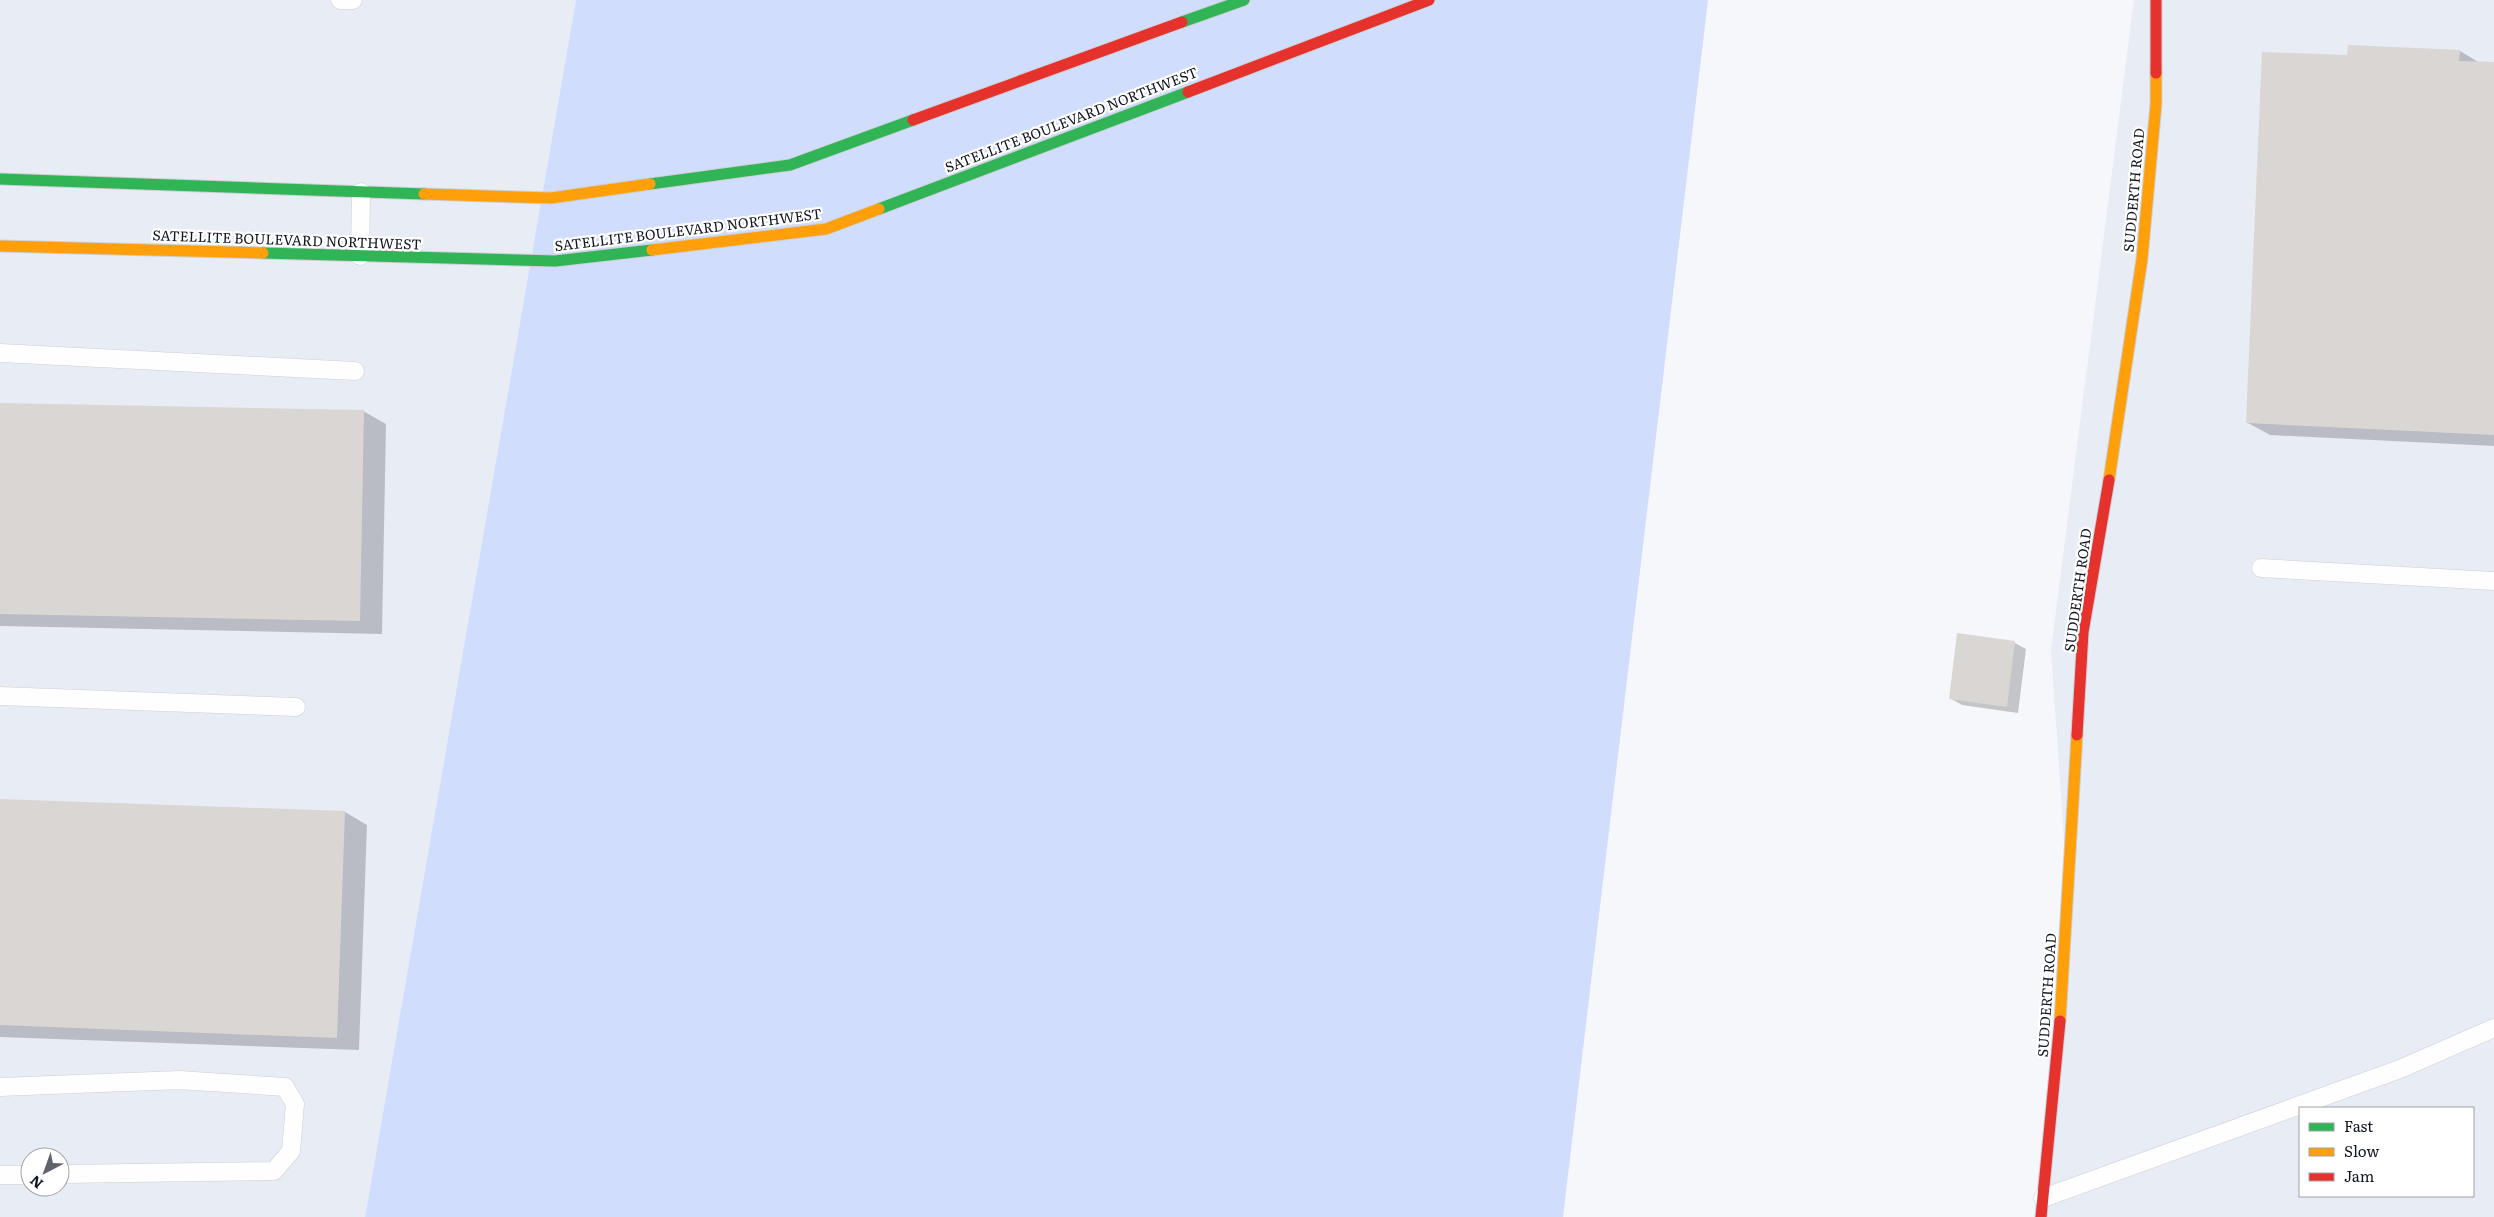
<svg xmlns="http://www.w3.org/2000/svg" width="2494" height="1217" viewBox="0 0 2494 1217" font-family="Literata,serif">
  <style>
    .built { fill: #e8ecf5; fill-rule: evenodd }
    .green { fill: #d0ddfc }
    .shadow { fill: #0003 }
    .building { fill: #dad6d3 }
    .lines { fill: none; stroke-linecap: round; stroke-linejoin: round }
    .lane-casing { stroke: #cccfd6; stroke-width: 19 }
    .fast-casing { stroke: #cccfd6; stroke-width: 13 }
    .slow-casing { stroke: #cccfd6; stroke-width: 13 }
    .jam-casing { stroke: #cccfd6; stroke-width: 13 }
    .lane { stroke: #fefefe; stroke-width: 18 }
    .fast { stroke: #30b455; stroke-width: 11 }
    .slow { stroke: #ff9f0a; stroke-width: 11 }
    .jam { stroke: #e5322d; stroke-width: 11 }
    .labels { text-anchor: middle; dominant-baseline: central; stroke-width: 4.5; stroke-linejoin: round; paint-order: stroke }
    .street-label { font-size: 14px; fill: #11151f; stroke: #fff }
  </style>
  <rect width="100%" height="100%" fill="#f6f7fa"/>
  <path class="built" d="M 0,0 L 576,0 L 365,1217 L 0,1217 ZM 30,1157 L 60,1157 L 60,1187 L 30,1187 Z
    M 2134,0 L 2494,0 L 2494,1217 L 2039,1217 L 2067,885 L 2051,650 ZM 2300,1108 L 2473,1108 L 2473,1196 L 2300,1196 Z"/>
  <path class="green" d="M 576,0 L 1708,0 L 1563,1217 L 365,1217 Z"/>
  <path class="shadow" d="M 2460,51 L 2480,63 L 2494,63 L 2494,446 L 2270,435 L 2248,423 L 2348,57 Z
    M 0,404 L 363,411 L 386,424 L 382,634 L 0,626 Z
    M 2015,643 L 2026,649 L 2018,713 L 1962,705 L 1950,698 Z
    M 0,800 L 345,812 L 367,825 L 359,1050 L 0,1037 Z"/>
  <path class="building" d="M 2348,45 L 2460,50 L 2459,61 L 2494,62 L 2494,435 L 2246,423 L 2262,52 L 2347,55 Z
    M 0,403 L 364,410 L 360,621 L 0,614 Z
    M 1957,633 L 2015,641 L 2007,707 L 1949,699 Z
    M 0,799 L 345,811 L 337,1038 L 0,1025 Z"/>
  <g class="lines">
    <g class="lane-casing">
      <path id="lane" d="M 340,0 L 353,0
        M 360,256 L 361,192
        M 0,353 L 355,371
        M 2261,568 L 2494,581
        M 0,696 L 296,707
        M 0,1087 L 179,1080 L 285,1087 L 295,1104 L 291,1151 L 274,1171 L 60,1174
        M 0,1175 L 30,1175
        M 2043,1198 L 2400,1069 L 2494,1028"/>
    </g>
    <g class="fast-casing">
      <path id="fast" d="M 1182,22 L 1244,0
        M 0,179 L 424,194
        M 650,184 L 790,165 L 913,120
        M 879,209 L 1188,92
        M 263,253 L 555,261 L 652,250"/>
    </g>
    <g class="slow-casing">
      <path id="slow" d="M 424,194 L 551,198 L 650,184
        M 0,246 L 263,253
        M 652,250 L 826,229 L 879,209
        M 2109,480 L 2142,259 L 2156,104 L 2156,73
        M 2060,1021 L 2077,735"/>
    </g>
    <g class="jam-casing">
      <path id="jam" d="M 2156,0 L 2156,73
        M 1188,92 L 1429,0
        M 913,120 L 1182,22
        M 2077,735 L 2083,632 L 2109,480
        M 2041,1217 L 2060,1021"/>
    </g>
    <use href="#lane" class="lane"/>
    <use href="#fast" class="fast"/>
    <use href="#slow" class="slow"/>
    <use href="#jam" class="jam"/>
  </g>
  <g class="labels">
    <g class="street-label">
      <text transform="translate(1071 119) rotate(-21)">SATELLITE BOULEVARD NORTHWEST</text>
      <text transform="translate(2133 190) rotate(-85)">SUDDERTH ROAD</text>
      <text transform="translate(688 229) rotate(-7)">SATELLITE BOULEVARD NORTHWEST</text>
      <text transform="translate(287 239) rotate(2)">SATELLITE BOULEVARD NORTHWEST</text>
      <text transform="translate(2077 590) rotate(-82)">SUDDERTH ROAD</text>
      <text transform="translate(2046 995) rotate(-86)">SUDDERTH ROAD</text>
    </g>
  </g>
  <rect x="2299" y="1107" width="175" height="90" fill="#ffffff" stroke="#a0a1a5"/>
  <rect x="2309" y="1123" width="25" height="8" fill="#30b455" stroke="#a0a1a5"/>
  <text x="2344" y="1132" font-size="15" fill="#11151f">Fast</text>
  <rect x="2309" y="1148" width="25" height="8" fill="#ff9f0a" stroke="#a0a1a5"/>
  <text x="2344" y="1157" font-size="15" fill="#11151f">Slow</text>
  <rect x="2309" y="1173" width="25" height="8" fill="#e5322d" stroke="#a0a1a5"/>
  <text x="2344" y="1182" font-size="15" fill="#11151f">Jam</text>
  <g transform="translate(45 1172) rotate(221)"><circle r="24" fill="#ffffff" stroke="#a0a1a5"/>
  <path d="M0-4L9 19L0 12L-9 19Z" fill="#61646c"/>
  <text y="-8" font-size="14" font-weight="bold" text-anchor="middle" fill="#11151f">N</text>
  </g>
</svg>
